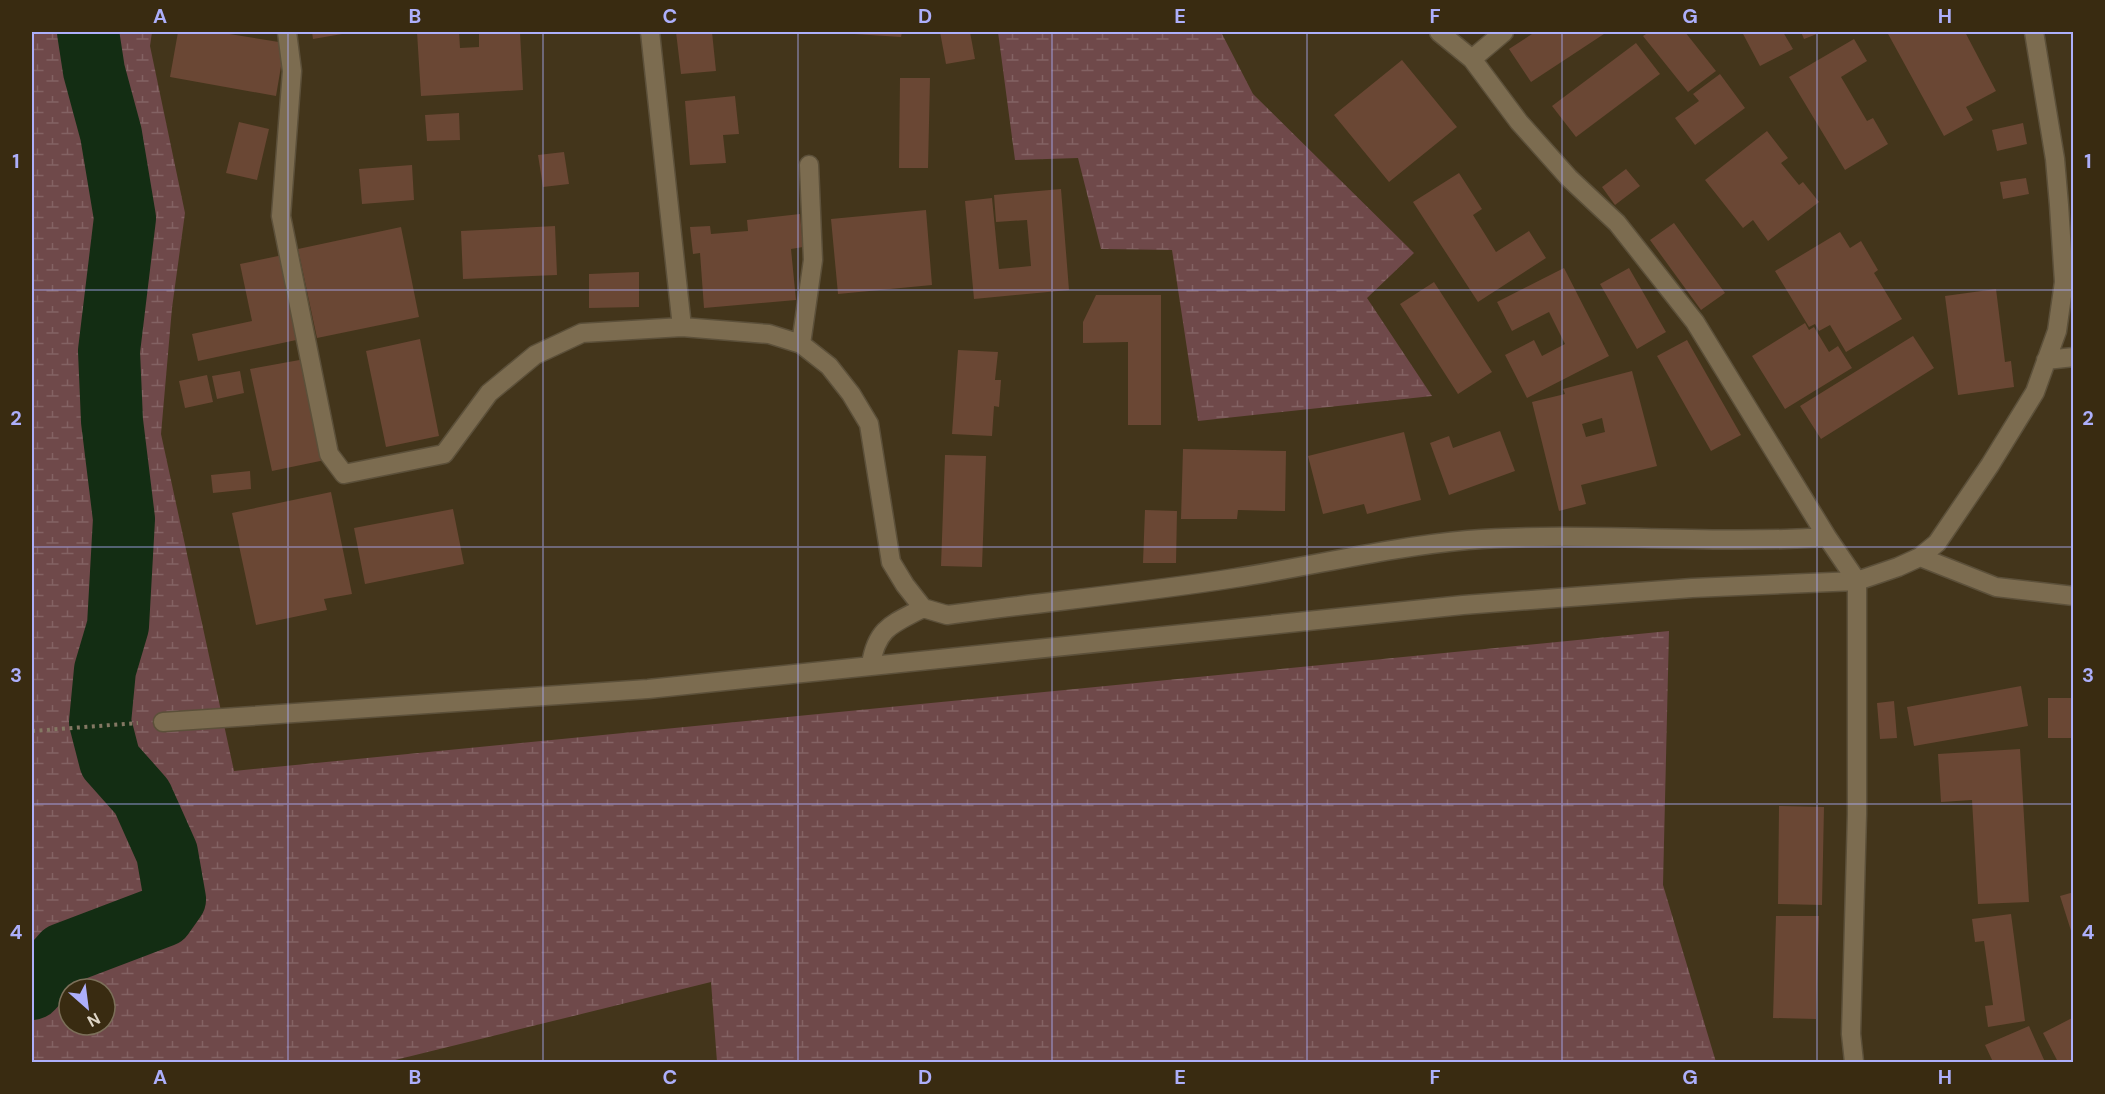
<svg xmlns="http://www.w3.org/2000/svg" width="2105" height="1094" viewBox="0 0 2105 1094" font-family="'DM Sans',sans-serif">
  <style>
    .wetland { fill: url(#wetland-marsh); fill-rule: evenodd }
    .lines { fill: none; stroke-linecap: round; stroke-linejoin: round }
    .river { stroke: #132d13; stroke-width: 62 }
    .building { fill: #6a4734; fill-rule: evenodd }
    .minor-casing { stroke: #5c503a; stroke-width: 21 }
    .path { stroke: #847863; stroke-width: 4; stroke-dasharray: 3 4.5; stroke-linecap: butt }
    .minor { stroke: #7c6c50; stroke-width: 18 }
    .grid { fill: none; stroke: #adaffb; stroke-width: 1.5; stroke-opacity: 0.55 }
    .neatline { fill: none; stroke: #adaffb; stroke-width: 2 }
    .grid-label { font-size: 20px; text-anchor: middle; font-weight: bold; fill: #adaffb }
  </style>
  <defs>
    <pattern id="wetland-marsh" width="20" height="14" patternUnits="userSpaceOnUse" patternTransform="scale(1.5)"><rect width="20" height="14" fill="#6f494a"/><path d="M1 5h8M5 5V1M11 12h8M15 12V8" fill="none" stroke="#836263"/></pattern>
  </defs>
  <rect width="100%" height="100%" fill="#43351b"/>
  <path class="wetland" d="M 32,32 L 152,32 L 150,46 L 185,213 L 172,308 L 161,434 L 234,771 L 1669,631 L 1663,885 L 1716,1062 L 717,1062 L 711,982 L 387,1062 L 32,1062 ZM 69,989 L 105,989 L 105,1025 L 69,1025 Z
    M 998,32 L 1221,32 L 1253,94 L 1414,253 L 1367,298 L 1432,396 L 1198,421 L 1172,250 L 1101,249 L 1078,158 L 1015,160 Z"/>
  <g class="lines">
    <path class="river" d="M 32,989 L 63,954 L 163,916 L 175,899 L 167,853 L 142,797 L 110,761 L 100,722 L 105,670 L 118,626 L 124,519 L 112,421 L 109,351 L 125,218 L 111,134 L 94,71 L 88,32"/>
  </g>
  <path class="building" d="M 178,32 L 217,32 L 285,43 L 276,96 L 170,77 Z
    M 312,32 L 348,32 L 348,33 L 313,39 Z
    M 417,32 L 459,32 L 460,48 L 479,47 L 479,32 L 520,32 L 523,90 L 421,96 Z
    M 676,32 L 712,32 L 716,71 L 681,74 Z
    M 823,32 L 902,32 L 901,37 Z
    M 940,32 L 970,32 L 975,59 L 946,64 Z
    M 1535,32 L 1607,32 L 1531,82 L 1509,49 Z
    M 1649,32 L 1685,32 L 1716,71 L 1688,92 L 1643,36 Z
    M 1742,32 L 1783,32 L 1793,49 L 1760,66 Z
    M 1801,32 L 1822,32 L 1804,39 Z
    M 1887,32 L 1965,32 L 1996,91 L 1966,107 L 1973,120 L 1944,136 Z
    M 1854,39 L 1867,61 L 1841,77 L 1867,121 L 1873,118 L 1888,144 L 1845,170 L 1789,77 Z
    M 1636,43 L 1660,74 L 1576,137 L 1552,106 Z
    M 1402,60 L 1457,127 L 1389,182 L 1334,115 Z
    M 1720,74 L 1745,108 L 1695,145 L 1675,118 L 1699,101 L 1693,94 Z
    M 900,78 L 930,78 L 928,168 L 899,168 Z
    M 735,96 L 739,134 L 723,135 L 726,163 L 690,165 L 685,101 Z
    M 459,113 L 460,140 L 427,141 L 425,115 Z
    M 239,122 L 269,129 L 257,180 L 226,173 Z
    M 2023,123 L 2027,144 L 1997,151 L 1992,130 Z
    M 1767,131 L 1788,158 L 1781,163 L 1799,185 L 1803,182 L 1819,202 L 1768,241 L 1753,220 L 1743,228 L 1705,180 Z
    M 564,152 L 569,184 L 543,187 L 538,155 Z
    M 412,165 L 414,200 L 362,204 L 359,169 Z
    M 1626,169 L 1640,186 L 1615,205 L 1602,187 Z
    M 1459,173 L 1482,209 L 1473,215 L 1496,252 L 1529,231 L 1546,258 L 1478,302 L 1413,202 Z
    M 2026,178 L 2029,194 L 2003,199 L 2000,182 Z
    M 1061,189 L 1069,290 L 974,299 L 965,201 L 992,198 L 999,269 L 1031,266 L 1027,220 L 996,222 L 994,195 Z
    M 926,210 L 932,285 L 838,294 L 831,219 Z
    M 800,214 L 803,247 L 791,249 L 796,300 L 704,308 L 700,253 L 693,254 L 690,227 L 710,226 L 711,234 L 748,231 L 747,220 Z
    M 1674,223 L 1725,293 L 1701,310 L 1650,240 Z
    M 555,226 L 557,275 L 463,279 L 461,231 Z
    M 401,227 L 419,317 L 317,338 L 298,249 Z
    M 1840,232 L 1850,248 L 1861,241 L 1878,270 L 1874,273 L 1902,319 L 1846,352 L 1830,325 L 1819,331 L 1815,324 L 1809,327 L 1775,271 Z
    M 283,255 L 301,339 L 198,361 L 192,334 L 252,321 L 240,264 Z
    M 1564,268 L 1609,356 L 1527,398 L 1505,355 L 1534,340 L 1542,356 L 1565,344 L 1549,312 L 1512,331 L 1497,302 Z
    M 1629,268 L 1666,332 L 1637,349 L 1600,284 Z
    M 639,272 L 639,307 L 589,308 L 589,274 Z
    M 1434,282 L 1492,372 L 1458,394 L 1400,304 Z
    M 1996,289 L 2005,362 L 2011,361 L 2014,387 L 1958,395 L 1945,296 Z
    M 1096,295 L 1161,295 L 1161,425 L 1128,425 L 1128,342 L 1083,343 L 1083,322 Z
    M 1805,323 L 1809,330 L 1814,327 L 1829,352 L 1838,346 L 1852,368 L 1785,409 L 1752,356 Z
    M 1913,336 L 1934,368 L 1821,439 L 1800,406 Z
    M 420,339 L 439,436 L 386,447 L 366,351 Z
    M 1687,340 L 1741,435 L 1711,451 L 1657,356 Z
    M 958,350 L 998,352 L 995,380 L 1001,380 L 999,407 L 994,406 L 992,436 L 952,434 Z
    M 305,359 L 325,460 L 272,471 L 250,369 Z
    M 240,371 L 244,393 L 217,399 L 212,376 Z
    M 1632,371 L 1657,466 L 1581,485 L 1586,504 L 1559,511 L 1532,402 L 1565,394 L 1563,389 ZM 1602,418 L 1605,432 L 1586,437 L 1582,424 Z
    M 207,375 L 213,402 L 185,408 L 179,381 Z
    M 1500,431 L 1515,471 L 1449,495 L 1430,443 L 1449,436 L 1453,448 Z
    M 1404,432 L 1421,500 L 1367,514 L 1364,504 L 1323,514 L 1308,456 Z
    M 1183,449 L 1286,451 L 1285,511 L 1238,510 L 1237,519 L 1181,519 Z
    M 945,455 L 986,456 L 982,567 L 941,566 Z
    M 250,471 L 251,489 L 213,493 L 211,475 Z
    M 331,492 L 352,594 L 324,599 L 327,610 L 256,625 L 232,513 Z
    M 453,509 L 464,564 L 365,584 L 354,528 Z
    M 1145,510 L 1177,511 L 1176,563 L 1143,563 Z
    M 2021,686 L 2028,726 L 1914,746 L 1907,707 Z
    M 2048,698 L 2074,698 L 2074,738 L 2048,738 Z
    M 1894,701 L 1897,738 L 1880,739 L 1877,703 Z
    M 2020,749 L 2029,902 L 1978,904 L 1972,800 L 1941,802 L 1938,754 Z
    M 1779,806 L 1824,807 L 1822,905 L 1778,904 Z
    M 2074,892 L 2074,937 L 2073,937 L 2060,896 Z
    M 2011,914 L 2025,1021 L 1988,1027 L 1985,1006 L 1993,1005 L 1984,941 L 1975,942 L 1972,919 Z
    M 1776,916 L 1819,916 L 1816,1019 L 1773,1018 Z
    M 2074,1017 L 2074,1062 L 2058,1062 L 2043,1033 Z
    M 2029,1026 L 2045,1062 L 1993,1062 L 1985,1045 Z"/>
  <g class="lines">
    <g class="minor-casing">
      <path id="minor" d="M 287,32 L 292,71 L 281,216 L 329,454 L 344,474 L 444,454 L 489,393 L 535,355 L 582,333 L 682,327 L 769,334 L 801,344 L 829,366 L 851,394 L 869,424 L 891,562 L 905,585 L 923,608 L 947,615 C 1043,602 1140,593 1235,578 C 1313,566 1389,547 1468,540 C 1588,531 1707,545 1827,537 L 1857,581 L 1857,814 L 1851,1034 L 1854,1062
        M 650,32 L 682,327
        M 1439,32 L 1472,59 L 1519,122 L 1569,178 L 1617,223 L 1695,322 L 1827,537
        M 1472,59 L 1504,32
        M 801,344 L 813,260 L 809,165
        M 2046,360 L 2074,357
        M 1920,557 L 1996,587 L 2074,596
        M 871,664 C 877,627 893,624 923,608
        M 163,722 L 648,689 L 1463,605 L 1692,588 L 1857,581 L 1898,567 L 1920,557 L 1937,543 L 1990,465 L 2035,392 L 2057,331 L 2064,282 L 2059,205 L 2055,159 L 2034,32"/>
    </g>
    <path class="path" d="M 32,731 L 138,723"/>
    <use href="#minor" class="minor"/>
  </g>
  <path class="grid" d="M 288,32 L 288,1062M 543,32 L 543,1062M 798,32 L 798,1062M 1052,32 L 1052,1062M 1307,32 L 1307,1062M 1562,32 L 1562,1062M 1817,32 L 1817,1062M 32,290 L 2074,290M 32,547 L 2074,547M 32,804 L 2074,804"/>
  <rect width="2105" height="1094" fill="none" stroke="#392b11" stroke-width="66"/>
  <g transform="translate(87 1007) rotate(152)"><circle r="28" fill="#392b11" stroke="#7b6f59" stroke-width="1.5"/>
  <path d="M0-4.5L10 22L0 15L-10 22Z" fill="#adaffb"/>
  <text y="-9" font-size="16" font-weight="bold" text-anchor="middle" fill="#ded5c6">N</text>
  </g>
  <rect x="33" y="33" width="2039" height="1028" class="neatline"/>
  <g class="grid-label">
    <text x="160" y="23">A</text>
    <text x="415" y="23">B</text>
    <text x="670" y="23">C</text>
    <text x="925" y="23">D</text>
    <text x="1180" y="23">E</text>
    <text x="1435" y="23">F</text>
    <text x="1690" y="23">G</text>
    <text x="1945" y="23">H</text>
    <text x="16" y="168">1</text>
    <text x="2088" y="168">1</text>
    <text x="16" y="425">2</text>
    <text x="2088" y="425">2</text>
    <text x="16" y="682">3</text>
    <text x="2088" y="682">3</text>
    <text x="16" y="939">4</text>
    <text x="2088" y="939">4</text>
    <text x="160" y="1084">A</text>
    <text x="415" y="1084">B</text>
    <text x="670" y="1084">C</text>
    <text x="925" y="1084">D</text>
    <text x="1180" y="1084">E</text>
    <text x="1435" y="1084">F</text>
    <text x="1690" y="1084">G</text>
    <text x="1945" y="1084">H</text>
  </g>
</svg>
